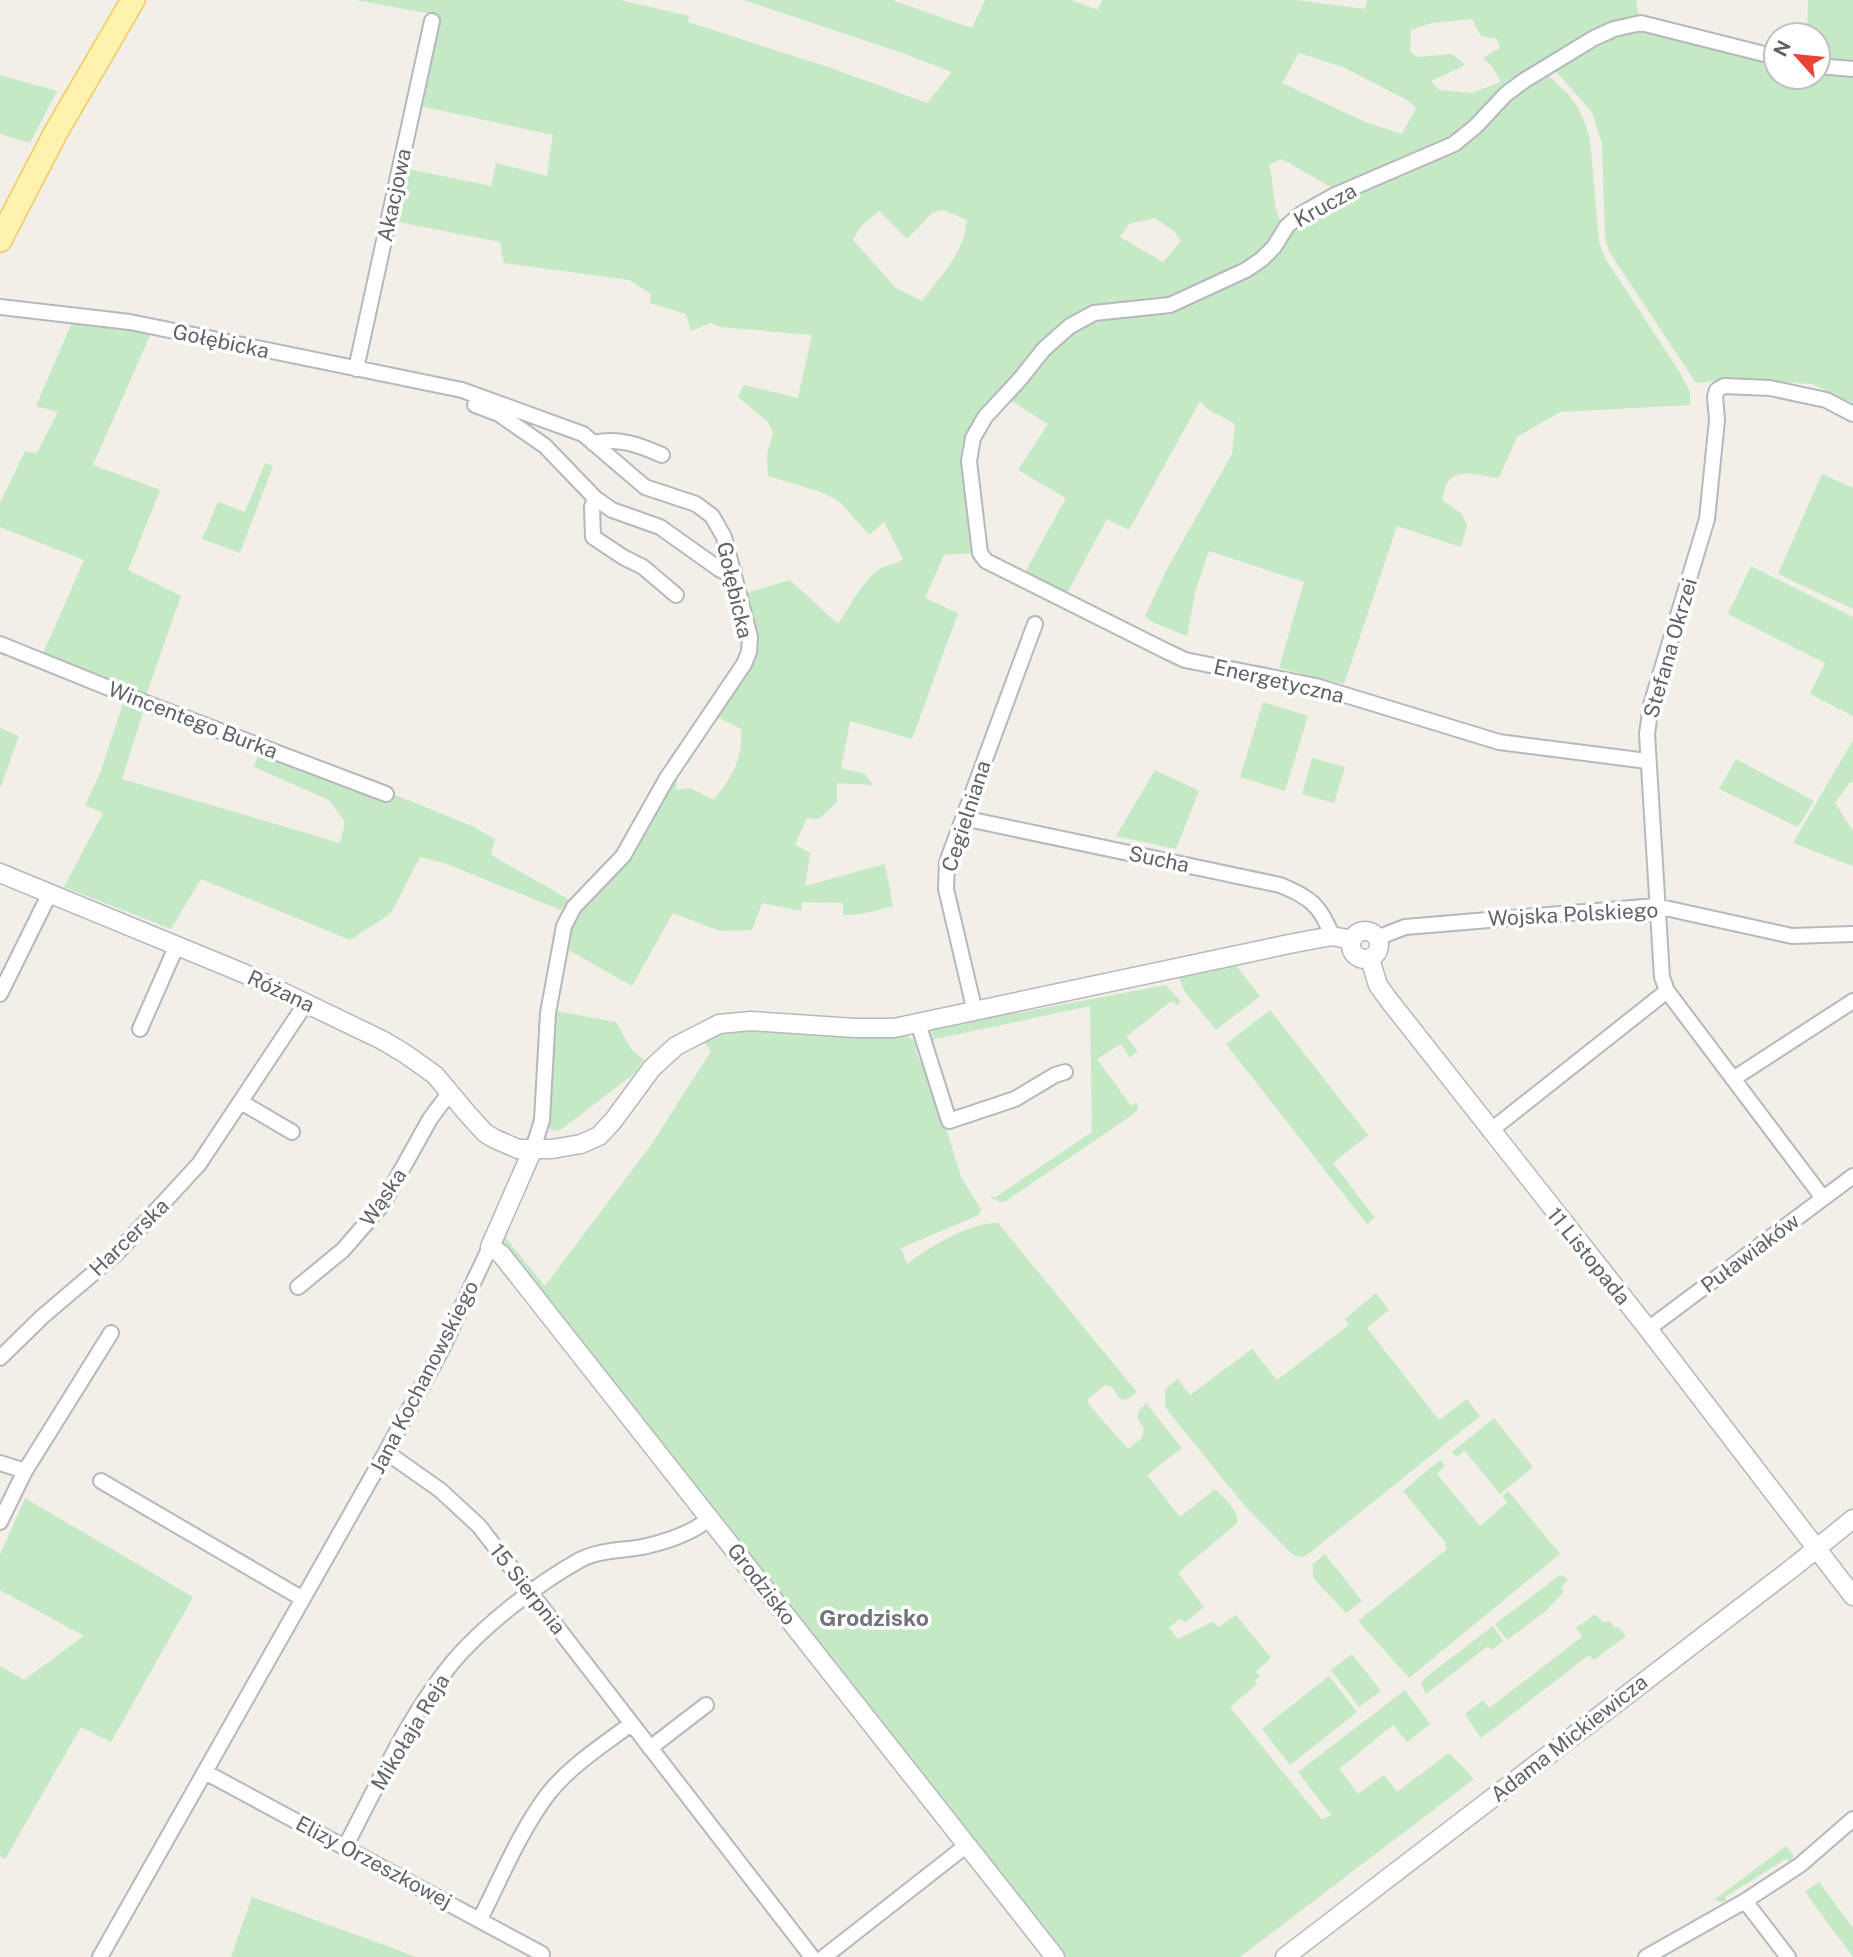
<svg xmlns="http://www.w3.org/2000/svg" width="1853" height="1957" viewBox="0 0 1853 1957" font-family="'Public Sans',sans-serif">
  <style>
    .green { fill: #c5e8c5; fill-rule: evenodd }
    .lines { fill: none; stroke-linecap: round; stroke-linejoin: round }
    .minor-casing { stroke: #b5b8bc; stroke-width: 18 }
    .tertiary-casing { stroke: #b5b8bc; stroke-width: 21 }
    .primary-casing { stroke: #f2c960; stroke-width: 26 }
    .minor { stroke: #fff; stroke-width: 14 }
    .tertiary { stroke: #fff; stroke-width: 18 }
    .primary { stroke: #fff2af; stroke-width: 23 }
    .labels { text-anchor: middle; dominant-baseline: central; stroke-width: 7; stroke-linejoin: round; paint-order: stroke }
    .street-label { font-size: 21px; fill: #5f6368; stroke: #fff }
    .neighbourhood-label { font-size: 23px; font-weight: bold; fill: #70757a; stroke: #fff }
  </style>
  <rect width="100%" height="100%" fill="#f1efe8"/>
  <path class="green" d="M 355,0 L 620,0 L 689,16 L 688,22 L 831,68 L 927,103 L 952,72 L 905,54 L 743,0 L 892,0 L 972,28 L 985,0 L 1071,0 L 1098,10 L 1102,0 L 1296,0 L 1365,9 L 1367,0 L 1636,0 L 1639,17 L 1599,33 L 1455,138 L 1336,190 L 1282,159 L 1269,165 C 1275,186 1271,208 1284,226 L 1260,258 L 1171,301 L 1077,316 L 966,442 L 961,457 L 974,553 L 944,555 L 925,598 L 958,613 L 912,739 L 850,721 L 841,768 L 865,774 L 873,785 L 837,783 L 837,802 L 819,819 L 807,818 L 795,845 L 810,853 L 805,886 L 885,864 L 893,906 L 862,914 L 843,915 L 843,903 L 802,902 L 801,911 L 762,903 L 752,930 L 720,931 L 673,913 L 632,986 L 565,948 L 570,926 L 577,912 L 627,862 L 644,837 L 678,773 L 676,790 L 690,788 L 714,800 C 732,776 743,760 741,729 L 714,715 L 755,639 L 746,593 L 790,580 L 838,624 C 850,607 861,583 878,570 C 884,565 894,566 903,559 L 884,522 L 869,535 L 840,502 L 821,492 L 768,476 L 767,454 L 773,433 L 768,422 L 738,397 L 744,385 L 798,398 L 812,335 L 720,327 L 711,323 L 691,331 L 686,314 L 650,303 L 651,294 L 629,280 L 504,263 L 500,242 L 393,221 L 404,168 L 491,186 L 496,163 L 547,176 L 553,135 L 420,106 L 438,15 ZM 1472,19 L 1481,36 L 1497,39 L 1500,48 L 1483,58 L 1492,66 L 1501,82 L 1471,93 L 1439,90 L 1431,81 L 1462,67 L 1464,64 L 1452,54 L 1418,57 L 1410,52 L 1411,30 L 1431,23 ZM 1299,53 L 1343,67 L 1407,100 L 1416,108 L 1402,134 L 1365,122 L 1282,83 ZM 943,210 L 967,220 C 965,252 940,276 922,301 L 896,288 L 853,240 L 861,226 L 879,211 L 907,239 L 932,213 ZM 1155,218 L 1174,231 L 1181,241 L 1163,262 L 1120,237 L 1129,224 Z
    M 1808,0 L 1853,0 L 1853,64 L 1818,61 L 1818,35 L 1807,35 Z
    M 1645,26 L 1776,60 L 1776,77 L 1818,77 L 1818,69 L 1853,73 L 1853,403 L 1812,384 L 1731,379 L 1696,383 L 1610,253 L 1605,238 L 1602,144 L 1592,112 L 1551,66 L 1611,37 Z
    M 1547,72 C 1553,81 1559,86 1567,93 C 1579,105 1585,123 1590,139 L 1599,243 L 1606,260 L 1679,371 L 1690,392 L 1690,405 L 1560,412 L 1517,437 L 1499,478 C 1472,474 1445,463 1443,501 L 1461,513 L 1467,525 L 1461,547 L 1397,526 L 1344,684 L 1279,668 L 1304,582 L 1209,551 L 1195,593 L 1187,636 L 1154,623 L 1145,616 L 1168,567 L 1232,454 L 1235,424 L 1206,408 L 1200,401 L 1129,530 L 1107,519 L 1065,597 L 1023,576 L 1066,498 L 1018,470 L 1048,424 L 1009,399 L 1046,353 L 1087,324 L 1232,280 L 1311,210 L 1409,169 Z
    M 0,75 L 57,91 L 30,143 L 0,134 Z
    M 73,320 L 125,327 L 151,333 L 93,465 L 160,490 L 128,570 L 181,596 L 145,698 L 42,656 L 84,560 L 0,527 L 0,503 L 25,451 L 37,453 L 58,412 L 36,406 Z
    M 265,463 L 273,466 L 240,553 L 202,539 L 218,502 L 245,512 Z
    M 1822,474 L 1853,488 L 1853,609 L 1778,574 Z
    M 1751,566 L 1853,617 L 1853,716 L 1810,694 L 1825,663 L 1728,614 Z
    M 125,698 L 145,706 L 122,779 L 340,843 L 345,822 L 329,800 L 254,767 L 260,750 L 388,801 L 393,794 L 472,826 L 495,839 L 491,855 L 568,899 L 561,910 L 447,864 L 420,857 L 391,913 L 350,940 L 201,879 L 171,929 L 64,887 L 103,813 L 85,805 L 100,773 Z
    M 1263,702 L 1308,716 L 1285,791 L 1240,777 Z
    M 0,728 L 19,736 L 0,789 Z
    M 1853,740 L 1853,781 L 1849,783 L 1835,803 L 1853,831 L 1853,866 L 1793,843 Z
    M 1312,758 L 1345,767 L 1334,803 L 1302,794 Z
    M 1736,759 L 1814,801 L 1798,827 L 1719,789 Z
    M 1155,770 L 1199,791 L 1176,849 L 1116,836 Z
    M 1234,963 L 1260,996 L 1216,1030 L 1185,992 L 1179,977 Z
    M 1166,985 L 1181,1002 L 1177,1005 L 1171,1001 L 1126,1037 L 1138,1051 L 1130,1058 L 1121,1044 L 1097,1059 L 1131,1106 L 1137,1102 L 1138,1109 L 1132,1115 L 1006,1201 L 1000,1202 L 988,1196 L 996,1197 L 1092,1132 L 1090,1006 L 931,1040 L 932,1029 Z
    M 1270,1010 L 1368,1135 L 1333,1163 L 1375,1218 L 1367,1224 L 1226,1044 Z
    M 556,1011 L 616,1022 L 631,1049 L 644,1060 L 634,1074 L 559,1131 L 546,1128 Z
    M 754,1030 L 862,1038 L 906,1035 L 914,1041 L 918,1058 L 929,1072 L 961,1177 L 981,1209 L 979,1215 L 901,1248 L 907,1264 C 927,1248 972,1221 998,1223 L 1136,1391 L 1134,1395 L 1125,1400 L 1120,1399 L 1112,1387 L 1105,1385 L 1087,1400 L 1091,1407 L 1128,1449 L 1142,1438 L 1144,1428 L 1137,1418 L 1139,1411 L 1146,1403 L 1182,1448 L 1147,1475 L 1180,1517 L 1215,1489 C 1224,1499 1239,1509 1237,1523 L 1178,1573 L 1204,1607 L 1186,1622 L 1179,1619 L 1169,1628 L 1178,1639 L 1212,1622 L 1219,1627 L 1236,1615 L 1271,1658 L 1256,1671 L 1260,1677 L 1255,1680 L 1257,1684 L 1230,1707 L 1322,1820 L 1331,1815 L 1298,1772 L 1405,1690 L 1430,1724 L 1407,1742 L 1393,1725 L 1339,1769 L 1358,1794 L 1384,1775 L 1397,1792 L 1449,1753 L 1474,1779 L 1240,1957 L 1064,1957 L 501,1245 L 504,1236 L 545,1286 L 651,1145 L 711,1051 L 703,1041 L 723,1032 Z
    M 1376,1293 L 1389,1310 L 1367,1328 L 1439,1420 L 1467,1399 L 1480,1416 L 1307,1555 L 1301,1557 L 1293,1555 L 1244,1505 L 1168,1411 L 1165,1406 L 1165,1389 L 1178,1379 L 1190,1395 L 1252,1349 L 1277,1380 L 1349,1325 L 1345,1319 Z
    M 1494,1418 L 1533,1467 L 1500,1494 L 1465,1451 L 1456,1457 L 1452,1452 Z
    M 1440,1460 L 1445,1466 L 1437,1474 L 1480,1526 L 1507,1503 L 1502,1496 L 1508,1491 L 1560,1554 L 1409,1678 L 1358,1621 L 1447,1549 L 1445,1542 L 1403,1491 Z
    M 25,1498 L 193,1597 L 111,1742 L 81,1727 L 5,1859 L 0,1856 L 0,1666 L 24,1680 L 84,1636 L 0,1590 L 0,1555 Z
    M 1325,1554 L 1362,1601 L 1346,1613 L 1313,1578 L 1313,1564 Z
    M 1560,1575 L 1568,1579 L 1561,1587 L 1564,1591 L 1546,1611 L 1507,1640 L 1495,1624 Z
    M 1595,1614 L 1604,1623 L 1609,1621 L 1616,1629 L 1618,1627 L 1626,1636 L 1594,1660 L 1589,1655 L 1481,1738 L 1465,1714 L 1483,1700 L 1489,1708 L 1582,1637 L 1576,1628 Z
    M 1493,1626 L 1503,1641 L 1492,1650 L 1488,1646 L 1426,1694 L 1421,1684 L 1426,1677 Z
    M 1352,1654 L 1381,1691 L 1359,1707 L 1331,1670 Z
    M 1329,1676 L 1357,1712 L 1290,1765 L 1262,1729 Z
    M 1786,1846 L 1794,1856 L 1789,1862 L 1786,1859 L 1725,1897 L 1727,1901 L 1722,1902 L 1714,1900 Z
    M 1819,1882 L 1853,1928 L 1853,1957 L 1805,1892 Z
    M 252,1897 L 417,1957 L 231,1957 Z"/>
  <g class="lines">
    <g class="minor-casing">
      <path id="minor" d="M 1818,66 L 1853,69
        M 0,307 L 130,322 L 462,390 L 583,434 L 645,487 L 696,504 L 712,516 L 724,537 L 750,637 L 749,652 L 744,664 L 667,778 L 623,856 L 574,907 L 564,926 L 548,1013 L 542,1120 L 533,1149
        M 356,369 L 432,21
        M 475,405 L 499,414 L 545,446 L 595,498 L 612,510 L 660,527 L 719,569 L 727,573 L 734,571
        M 593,443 C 619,437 639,445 662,455
        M 595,498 L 592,507 L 593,537 L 623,557 L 643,567 L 676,595
        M 0,644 L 141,701 L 386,794
        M 1647,761 L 1499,742 L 1316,686 L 1185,660 L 1168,652 L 986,561 L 980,553 L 969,461 L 973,438 L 985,417 L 1021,378 L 1044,349 L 1070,326 L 1094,313 L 1170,305 L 1246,270 L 1262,259 L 1274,247 L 1287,226 L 1301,214 L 1333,196 L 1454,144 L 1476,126 L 1506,94 L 1525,80 L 1594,38 L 1614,29 L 1641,23 L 1776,57
        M 963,818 L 1280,885 C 1310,897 1321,906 1332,936
        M 1377,938 L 1405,927 L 1656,906 L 1792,936 L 1853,934
        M 0,994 L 50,893
        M 975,1012 L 946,889 L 947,862 L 1035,624
        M 918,1023 L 949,1121 L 1015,1099 L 1055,1075 L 1065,1072
        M 140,1029 L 177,945
        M 1733,1079 L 1853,1001
        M 241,1102 L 292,1132
        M 1490,1131 L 1667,991
        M 1823,1198 L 1667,991 L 1662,977 L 1647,734 L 1651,705 L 1707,519 L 1717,420 L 1715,397 L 1717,390 L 1724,386 L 1770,388 L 1826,400 L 1853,414
        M 298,1287 L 343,1250 L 382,1205 L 430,1119 L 450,1092
        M 1648,1329 L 1853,1176
        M 0,1358 L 42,1317 L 117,1253 L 199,1164 L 306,1003
        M 386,1452 L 440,1490 L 479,1526 L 812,1957
        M 0,1463 L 25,1471
        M 101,1481 L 303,1599
        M 0,1522 L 25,1471 L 111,1333
        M 650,1748 L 706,1705
        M 205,1772 L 542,1954
        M 345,1847 C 378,1785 407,1718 452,1663 C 483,1626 538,1583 580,1560 C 601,1549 625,1551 647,1546 C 668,1541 694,1532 710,1518
        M 1745,1901 L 1788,1957
        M 480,1919 C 501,1878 520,1831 548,1794 C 570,1766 603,1745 631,1724
        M 100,1957 L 386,1452 L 441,1351 L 490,1247
        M 824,1957 L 967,1845
        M 1646,1957 L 1745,1901 L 1800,1865 L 1853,1819"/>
    </g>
    <g class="tertiary-casing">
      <path id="tertiary" d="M 0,873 L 243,973 L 382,1040 L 404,1053 L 435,1075 L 466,1112 L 485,1133 L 495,1139 L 518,1149 L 552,1149 L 581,1144 L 599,1136 L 613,1121 L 652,1068 L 676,1046 L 719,1024 L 751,1021 L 855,1028 L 894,1028 L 1294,943 L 1332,936 L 1352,940
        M1351 945a14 14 0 1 1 28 0a14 14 0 1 1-28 0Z
        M 1370,959 L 1378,985 L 1388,999 L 1648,1329 L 1853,1596
        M 533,1149 L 490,1247 L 501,1254 L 1055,1957
        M 1285,1957 L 1795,1566 L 1853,1519"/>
    </g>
    <g class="primary-casing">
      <path id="primary" d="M 0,240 L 56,132 L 133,0"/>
    </g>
    <use href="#minor" class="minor"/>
    <use href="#tertiary" class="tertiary"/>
    <use href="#primary" class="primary"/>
  </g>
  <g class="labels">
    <g class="street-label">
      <text transform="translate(394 195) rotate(-78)">Akacjowa</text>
      <text transform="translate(1325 205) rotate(-29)">Krucza</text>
      <text transform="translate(221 341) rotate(12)">Gołębicka</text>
      <text transform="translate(735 590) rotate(77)">Gołębicka</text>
      <text transform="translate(1670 648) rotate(-74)">Stefana Okrzei</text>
      <text transform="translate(1279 681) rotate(13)">Energetyczna</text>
      <text transform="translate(193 720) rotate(21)">Wincentego Burka</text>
      <text transform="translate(966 816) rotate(-72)">Cegielniana</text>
      <text transform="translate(1159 859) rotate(12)">Sucha</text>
      <text transform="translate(1573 914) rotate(-3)">Wojska Polskiego</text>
      <text transform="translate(281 991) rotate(25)">Różana</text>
      <text transform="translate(383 1197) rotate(-56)">Wąska</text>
      <text transform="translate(129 1237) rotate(-44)">Harcerska</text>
      <text transform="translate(1750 1253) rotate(-37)">Puławiaków</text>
      <text transform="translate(1589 1256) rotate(51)">11 Listopada</text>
      <text transform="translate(424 1377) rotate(-63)">Jana Kochanowskiego</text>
      <text transform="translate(762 1584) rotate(52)">Grodzisko</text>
      <text transform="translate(528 1589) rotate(52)">15 Sierpnia</text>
      <text transform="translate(410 1732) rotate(-59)">Mikołaja Reja</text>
      <text transform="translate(1569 1738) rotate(-38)">Adama Mickiewicza</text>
      <text transform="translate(374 1862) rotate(28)">Elizy Orzeszkowej</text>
    </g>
    <g class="neighbourhood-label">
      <text x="874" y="1617">Grodzisko</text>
    </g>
  </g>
  <g transform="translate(1797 56) rotate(297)"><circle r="33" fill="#ffffff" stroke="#bfc1c3" stroke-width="2"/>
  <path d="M0-5L12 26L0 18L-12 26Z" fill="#ea4335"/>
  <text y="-10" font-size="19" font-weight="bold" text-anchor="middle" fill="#5f6368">N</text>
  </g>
</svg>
